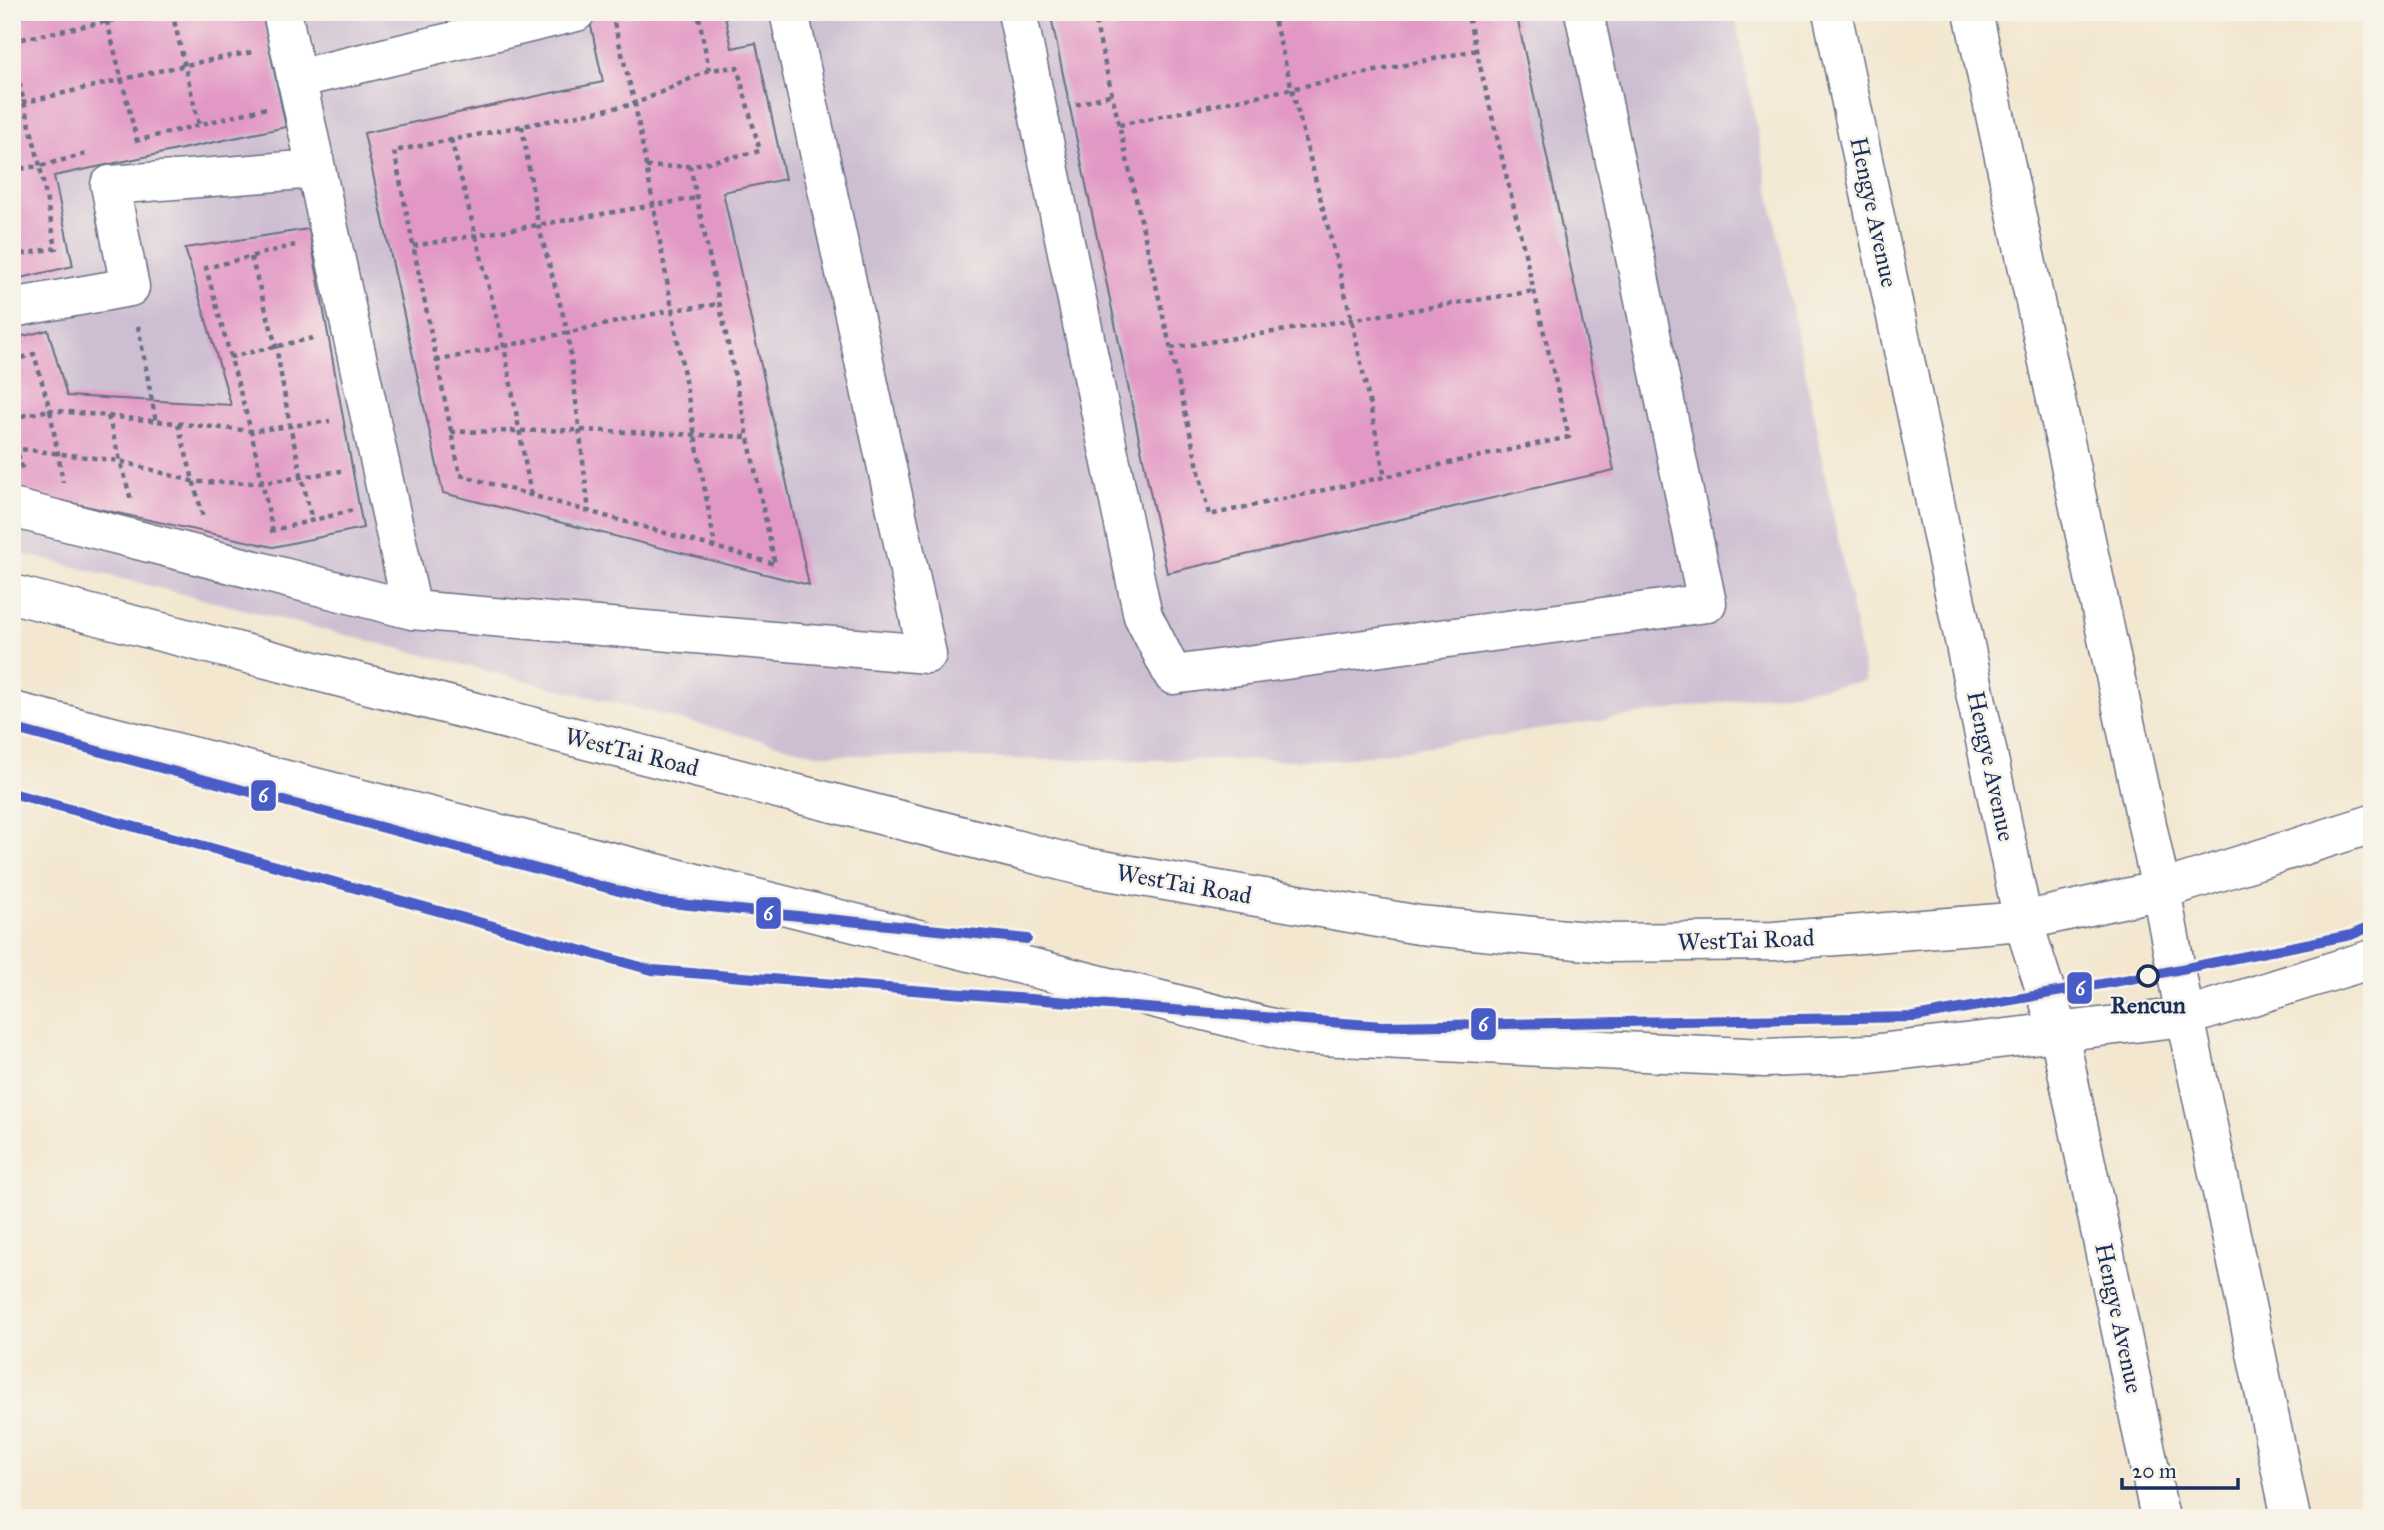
<svg xmlns="http://www.w3.org/2000/svg" width="2384" height="1530" viewBox="0 0 2384 1530" font-family="'IM FELL Great Primer',serif">
  <style>
    .industrial { fill: #cdbed2 }
    .building { fill: #e298c4 }
    .lines { fill: none; stroke-linecap: round; stroke-linejoin: round }
    .minor-casing { stroke: #676f86; stroke-width: 41 }
    .tertiary-casing { stroke: #676f86; stroke-width: 41 }
    .primary-casing { stroke: #676f86; stroke-width: 41 }
    .path { stroke: #676f86; stroke-width: 4.5; stroke-dasharray: 5 5; stroke-linecap: butt }
    .minor { stroke: #fff; stroke-width: 38 }
    .tertiary { stroke: #fff; stroke-width: 38 }
    .primary { stroke: #fff; stroke-width: 38 }
    .metro-1-casing { stroke: #f7f3e8; stroke-width: 16 }
    .metro-1 { stroke: #485cc7; stroke-width: 10 }
    .stop-dot { fill: #f7f3e8; stroke: #1b2f5e; stroke-width: 3.5 }
    .labels { text-anchor: middle; dominant-baseline: central; stroke-width: 5; stroke-linejoin: round; paint-order: stroke }
    .street-label { font-size: 24px; fill: #1b2f5e; stroke: #f7f3e8 }
    .stop-label { font-size: 24px; font-weight: bold; fill: #1b2f5e; stroke: #f7f3e8 }
    .line-badge { stroke: #f7f3e8; stroke-width: 2.5 }
    .badge-label { font-size: 19px; text-anchor: middle; font-weight: bold; fill: #fff }
  </style>
  <rect width="100%" height="100%" fill="#f7f3e8"/>
  <filter id="ink" filterUnits="userSpaceOnUse"><feTurbulence type="fractalNoise" baseFrequency=".0143" numOctaves="2"/><feDisplacementMap in="SourceGraphic" scale="14" xChannelSelector="R" yChannelSelector="G"/><feConvolveMatrix kernelMatrix="1 2 1 2 8 2 1 2 1" color-interpolation-filters="sRGB"/></filter>
  <filter id="wash" filterUnits="userSpaceOnUse"><feTurbulence type="fractalNoise" baseFrequency=".00686" numOctaves="4" result="noise"/><feDisplacementMap in="SourceGraphic" scale="28" xChannelSelector="R" yChannelSelector="G"/><feGaussianBlur stdDeviation="1.57" result="paint"/><feColorMatrix in="noise" values="0 0 0 0 0 0 0 0 0 0 0 0 0 0 0 0 0 1.4 0 .05"/><feComposite in="paint" operator="in"/></filter>
  <g filter="url(#wash)">
    <rect width="100%" height="100%" fill="#f3e7d0"/>
    <path class="industrial" d="M 12,12 L 1734,12 L 1866,681 L 1335,760 L 1046,760 L 817,754 L 12,551 Z"/>
    <g id="blocks">
      <path class="building" d="M 45,12 L 262,12 L 286,127 L 54,176 L 73,266 L 12,280 L 12,19 Z
        M 588,12 L 724,12 L 732,48 L 756,43 L 785,179 L 723,192 L 809,585 L 443,493 L 364,133 L 603,82 Z
        M 1050,12 L 1516,12 L 1614,470 L 1167,573 Z
        M 309,229 L 363,528 L 273,547 L 12,490 L 12,339 L 48,330 L 67,396 L 231,405 L 185,248 Z"/>
    </g>
  </g>
  <g filter="url(#ink)">
    <use href="#blocks" fill-opacity="0" stroke="#676f86" stroke-width="2"/>
    <g class="lines">
      <g class="minor-casing">
        <path id="minor" d="M 282,12 L 412,610
          M 1017,12 L 1143,616 L 1173,675 L 1707,603 L 1584,12
          M 296,79 L 576,12
          M 12,308 L 130,287 L 110,185 L 315,169
          M 12,508 L 412,610 L 927,654 L 789,12"/>
      </g>
      <g class="tertiary-casing">
        <path id="tertiary" d="M 1832,12 L 2023,921 L 2059,1033 L 2160,1518
          M 1973,12 L 2161,890 L 2185,1017 L 2291,1518"/>
      </g>
      <g class="primary-casing">
        <path id="primary" d="M 12,594 L 1085,867 L 1419,925 L 1608,943 L 1774,941 L 2023,921 L 2161,890 L 2372,824
          M 12,711 L 1300,1035 L 1765,1058 L 1870,1054 L 2185,1017 L 2372,959"/>
      </g>
      <path class="path" d="M 172,12 L 199,125
        M 1093,12 L 1209,515 L 1569,437 L 1467,12
        M 1272,12 L 1352,320 L 1385,477
        M 107,21 L 137,141
        M 614,23 L 635,104 L 394,151 L 460,475 L 775,564 L 690,166 L 760,151 L 737,67 L 709,70 L 698,12
        M 12,41 L 153,12
        M 12,54 L 40,166 L 12,170
        M 709,70 L 635,104 L 715,546
        M 12,105 C 93,87 172,66 253,52
        M 1076,105 L 1112,94
        M 1119,125 L 1476,50
        M 522,126 L 538,224 L 568,333 L 589,512
        M 451,139 L 504,346 L 531,495
        M 135,141 L 266,108
        M 646,167 L 690,166
        M 413,246 L 697,198
        M 12,256 L 56,248 L 40,166 L 86,154
        M 251,257 L 276,346 L 290,426 L 312,521
        M 138,326 L 156,422
        M 1171,348 L 1534,291
        M 230,357 L 313,338
        M 12,361 L 34,354 L 50,410 L 251,431 L 206,268 L 295,245
        M 436,361 L 672,310 L 720,304
        M 108,416 L 131,500
        M 12,418 L 50,410 L 63,482
        M 178,424 L 203,517
        M 451,432 L 580,430 L 748,437
        M 12,435 L 23,471
        M 12,448 L 120,461 L 195,482 L 262,483 L 341,471
        M 270,531 L 350,511 L 349,508
        M 273,532 L 251,431 L 330,421"/>
      <use href="#minor" class="minor"/>
      <use href="#tertiary" class="tertiary"/>
      <use href="#primary" class="primary"/>
      <g class="metro-1-casing">
        <path id="metro-1" d="M 12,728 L 660,902 L 1027,939
          M 12,793 L 652,970 L 1382,1026 L 1915,1017 L 2136,978 L 2351,935 L 2372,926"/>
      </g>
      <use href="#metro-1" class="metro-1"/>
    </g>
  </g>
  <circle class="stop-dot" cx="2148" cy="976" r="10"/>
  <g class="labels">
    <g class="street-label">
      <text transform="translate(1874 212) rotate(78)">Hengye Avenue</text>
      <text transform="translate(632 752) rotate(14)">WestTai Road</text>
      <text transform="translate(1991 766) rotate(78)">Hengye Avenue</text>
      <text transform="translate(1184 884) rotate(10)">WestTai Road</text>
      <text transform="translate(1746 940) rotate(-2)">WestTai Road</text>
      <text transform="translate(2119 1318) rotate(78)">Hengye Avenue</text>
    </g>
    <g class="stop-label">
      <text x="2148" y="1005">Rencun</text>
    </g>
  </g>
  <g class="line-badge">
    <rect x="250" y="779" width="27" height="33" rx="7" fill="#485cc7"/>
    <rect x="755" y="896" width="27" height="34" rx="7" fill="#485cc7"/>
    <rect x="2066" y="971" width="27" height="34" rx="7" fill="#485cc7"/>
    <rect x="1470" y="1007" width="27" height="34" rx="7" fill="#485cc7"/>
  </g>
  <g class="badge-label">
    <text x="263" y="802">6</text>
    <text x="768" y="920">6</text>
    <text x="2080" y="995">6</text>
    <text x="1483" y="1031">6</text>
  </g>
  <rect width="2384" height="1530" fill="none" stroke="#f7f3e8" stroke-width="42"/>
  <path d="M2122 1478v10h116v-10" fill="none" stroke="#1b2f5e" stroke-width="3.5"/>
  <text x="2132" y="1478" font-size="21" fill="#1b2f5e" stroke="#f7f3e8" stroke-width="5" paint-order="stroke">20 m</text>
</svg>
